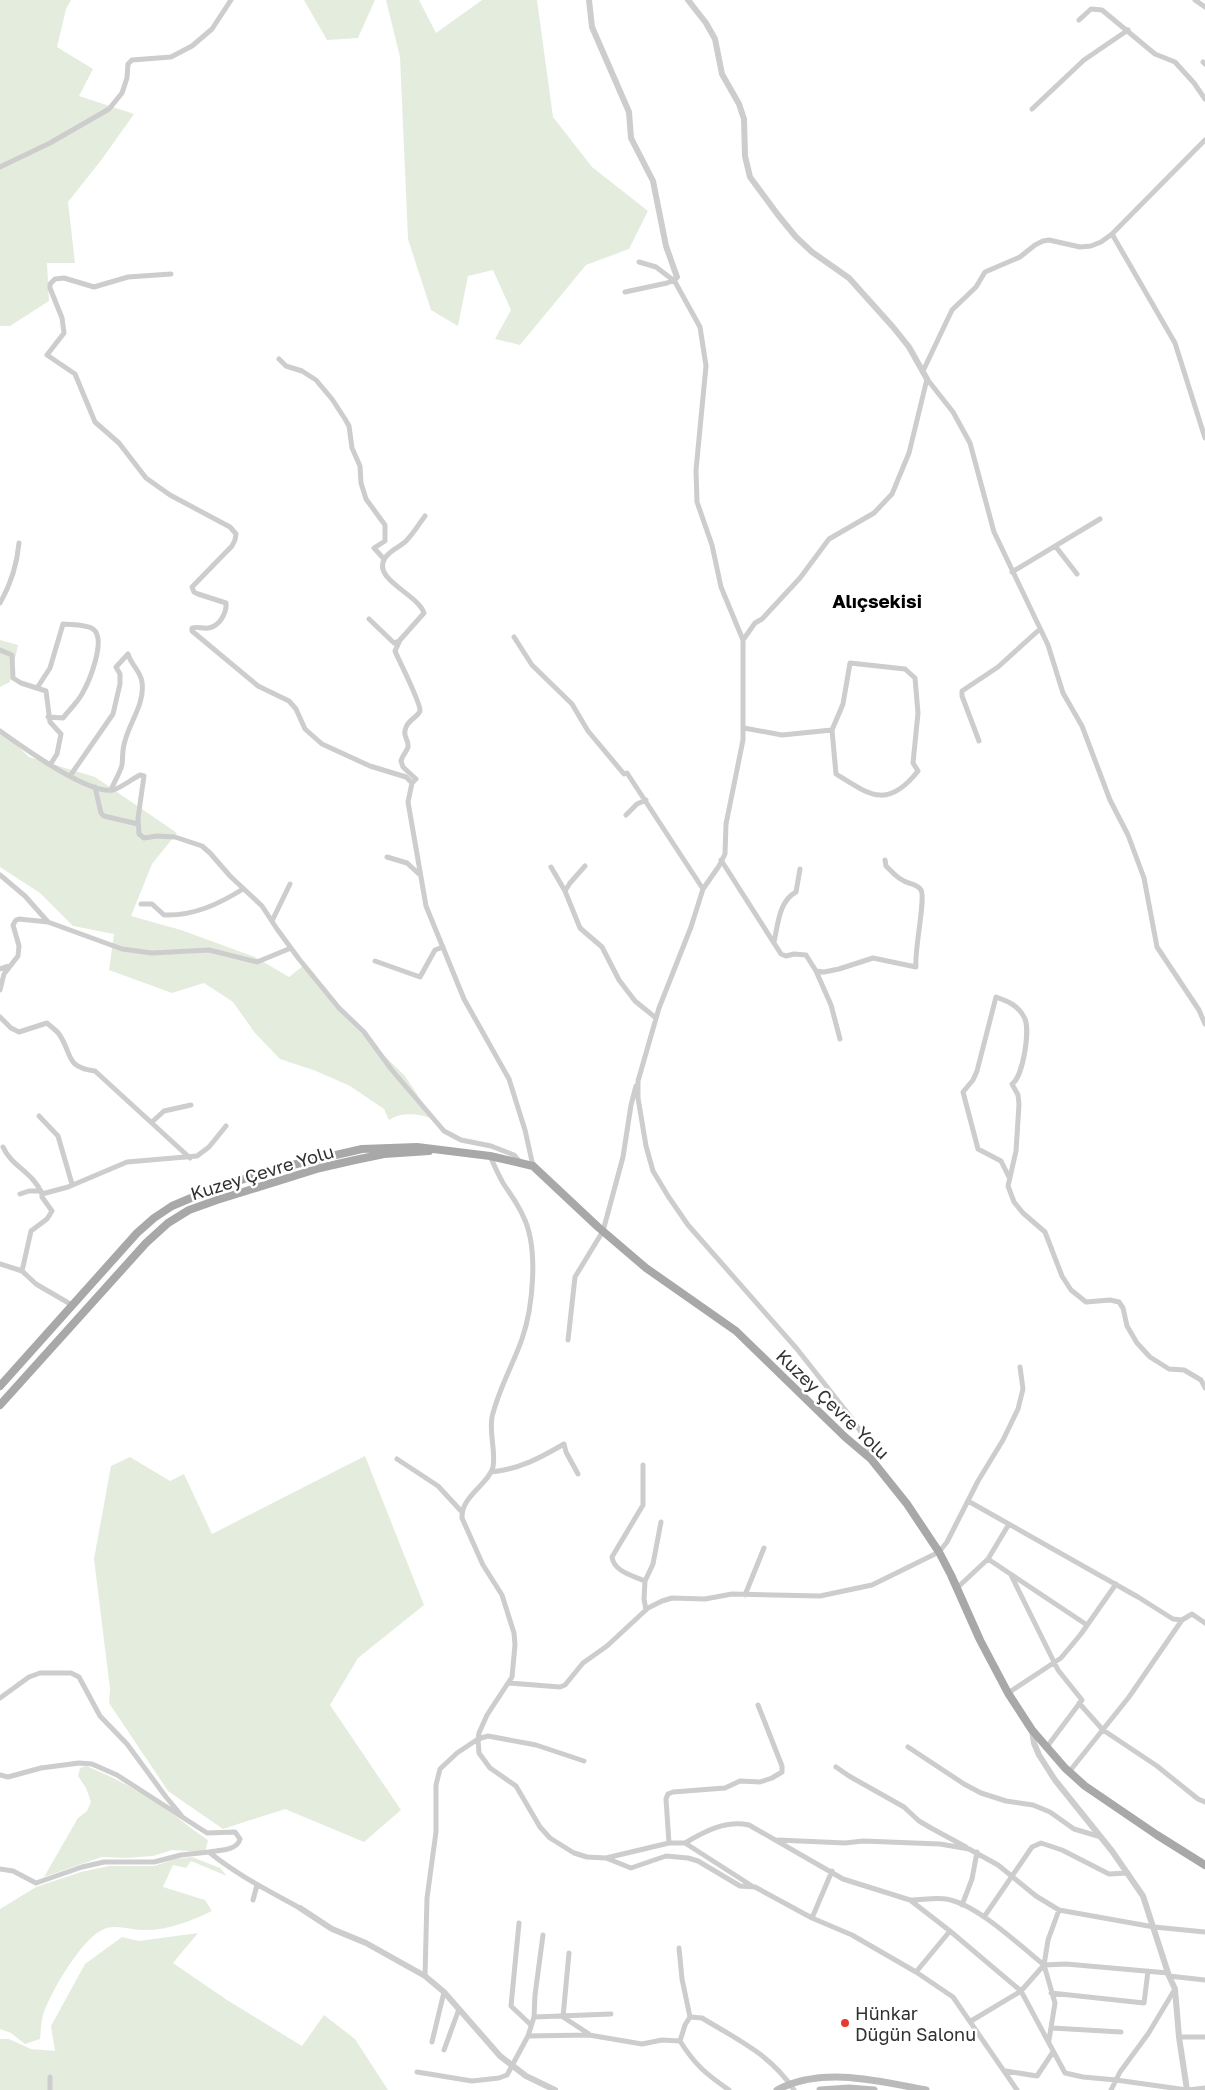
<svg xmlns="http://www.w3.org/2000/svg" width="1205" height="2090" viewBox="0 0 1205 2090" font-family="'Golos Text',sans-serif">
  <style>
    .green { fill: #e4eddd }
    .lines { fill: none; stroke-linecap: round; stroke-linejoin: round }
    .minor { stroke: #cdcdcd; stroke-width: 5 }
    .tertiary { stroke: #cdcdcd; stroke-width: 6 }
    .secondary { stroke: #bababa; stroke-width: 7 }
    .primary { stroke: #a8a8a8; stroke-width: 8 }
    .poi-dot { fill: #e83930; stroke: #fff; stroke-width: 2 }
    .labels { text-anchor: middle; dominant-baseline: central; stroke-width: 5; stroke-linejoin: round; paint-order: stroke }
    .street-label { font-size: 18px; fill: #303030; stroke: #fff }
    .poi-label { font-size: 18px; fill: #303030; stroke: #fff; text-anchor: start }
    .neighbourhood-label { font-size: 19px; font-weight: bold; fill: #000; stroke: #fff }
  </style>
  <rect width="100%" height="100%" fill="#fff"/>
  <path class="green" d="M 0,0 L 71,0 L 66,9 L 57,47 L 93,69 L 79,96 L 134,114 L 102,159 L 68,202 L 75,263 L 47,263 L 49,301 L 10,326 L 0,326 Z
    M 304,0 L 375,0 L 358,38 L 327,40 Z
    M 386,0 L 419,0 L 436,33 L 482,0 L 537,0 L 553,117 L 592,167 L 648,211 L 629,249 L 586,265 L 520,345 L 495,339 L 511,310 L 493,270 L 468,276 L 458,326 L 431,310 L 408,239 L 400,57 Z
    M 0,640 L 18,645 L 10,682 L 0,687 Z
    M 0,729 L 29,757 L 95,777 L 177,833 L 152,864 L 131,916 L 181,930 L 255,957 L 289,977 L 303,966 L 342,1014 L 405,1076 L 434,1120 C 420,1113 402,1112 389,1120 L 384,1109 L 350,1086 L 316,1071 L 280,1059 L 255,1033 L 233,1002 L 204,983 L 172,993 L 109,970 L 114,934 L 73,926 L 40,893 L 0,867 Z
    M 365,1456 L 424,1605 L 358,1658 L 330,1705 L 401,1810 L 364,1842 L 285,1809 L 223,1829 L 168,1791 L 109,1703 L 110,1689 L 94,1559 L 111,1466 L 130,1457 L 170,1481 L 184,1474 L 212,1534 Z
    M 86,1766 C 119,1779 148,1796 177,1817 C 187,1825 197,1833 208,1840 L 205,1852 L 172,1850 L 153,1856 L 127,1858 L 102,1857 L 44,1877 L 78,1818 L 87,1811 L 91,1802 L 86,1788 L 78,1776 L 80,1768 Z
    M 192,1857 L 220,1868 L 227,1876 L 191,1861 L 186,1868 L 173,1865 L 163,1887 L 205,1900 L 212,1911 C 191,1921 167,1931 142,1930 C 130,1930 117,1924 104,1929 C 82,1938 52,1990 44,2012 C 41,2020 41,2030 40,2039 L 25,2044 L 11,2033 L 0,2029 L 0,1909 L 36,1887 L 81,1872 L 109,1866 L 154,1866 L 175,1859 Z
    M 198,1933 L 173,1963 L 227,2000 L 302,2046 L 324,2015 L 355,2039 L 388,2090 L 0,2090 L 0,2039 L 9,2039 L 31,2049 L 55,2051 L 51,2026 L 85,1964 L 122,1937 L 139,1941 Z"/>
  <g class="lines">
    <path class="minor" d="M 1195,0 L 1205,7
      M 1079,20 L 1091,9 L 1102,10 L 1155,54 L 1175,62 L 1194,83 L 1205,99
      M 1203,62 L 1205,64
      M 1032,109 L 1084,60 L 1128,30
      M 0,167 L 50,143 L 109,109 L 122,93 L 127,78 L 128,64 L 132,60 L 171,57 L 192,46 L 212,29 L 231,0
      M 1112,234 L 1175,343 L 1205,438
      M 639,262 L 656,267 L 673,280
      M 171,274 L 128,277 L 94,287 L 64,278 L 55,279 L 50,284 L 50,288 L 62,318 L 64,333 L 47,355 L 75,374 L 95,422 L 119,443 L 146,478 L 170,495 L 230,527 L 236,534 L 235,540 L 232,546 L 192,587 L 194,592 L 198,594 L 226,603 C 227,613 219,627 208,628 C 202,629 198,626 192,628 L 192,631 L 258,686 L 289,701 L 296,709 L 305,729 L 322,744 L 370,766 L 406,777 L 412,783 L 408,802 L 426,906 L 464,999 L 509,1079 L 525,1130 L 533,1166
      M 625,292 L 667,283 L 674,280 L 700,327 L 706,366 L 696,470 L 697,502 L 712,545 L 721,587 L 743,640
      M 279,359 L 286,366 L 302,371 L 316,380 L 332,399 L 345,419 L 349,426 L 352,448 L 360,466 L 361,483 L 366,499 L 385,525 L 385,541 L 374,548 L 384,559
      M 923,371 L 952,310 L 976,287 L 985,272 L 1020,257 L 1035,245 L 1043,241 L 1049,240 L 1080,247 L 1091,246 L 1101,242 L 1112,234 L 1205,140
      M 927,379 L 953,412 L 970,443 L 994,532 L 1048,645 L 1063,693 L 1082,726 L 1110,800 L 1128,835 L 1144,878 L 1157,947 L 1199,1010 L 1205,1024
      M 1056,547 L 1077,574
      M 1012,572 L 1100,519
      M 0,603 C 11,584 17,565 19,543
      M 369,619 L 394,643 L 399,641
      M 514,637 L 532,665 L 572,704 L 588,731 L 624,774 L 627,773 L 703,889
      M 0,650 L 12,655 L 13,678 L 21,683 L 46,691 L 50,722 L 61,734 L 57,754 L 50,765
      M 850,663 L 905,669 L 915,678 L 918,713 L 913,763 L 918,771 C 888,809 871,796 836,774 L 832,730 L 843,704 Z
      M 37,688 L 50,668 L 63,624 C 72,625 86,624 93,629 C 107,639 89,682 82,694 C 77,703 69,710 63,718 L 48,717
      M 744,728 L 782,735 L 832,730
      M 0,731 C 21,746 88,795 113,790 C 121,788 132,779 140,775 L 144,776 L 138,818 L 139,834 L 144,838 L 157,836 L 175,837 L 202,846 L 210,853 L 230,876 L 262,906 L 277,929 L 299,959 L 339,1008 L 364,1032 L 391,1069 L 444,1131 L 461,1140 L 491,1146 L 514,1155 L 520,1162
      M 979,741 L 962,696 L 962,691 L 998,667 L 1040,629
      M 70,776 L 113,714 L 120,684 L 120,674 L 116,667 L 128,654 C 131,665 140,670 142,682 C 145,704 130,721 125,741 C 122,749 123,757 122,765 C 120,773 114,782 111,790
      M 412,783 L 416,779 L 403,767 L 401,761 C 402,755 407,752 408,747 C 409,738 401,737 407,725 C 410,720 418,716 420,711 C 421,703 399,661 395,651 L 400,640 L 424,613 C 418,594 371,579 385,558 C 390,550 400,547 406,541 C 413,534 419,524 425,516
      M 95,787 L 101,813 L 104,816 L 138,824
      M 626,815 L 637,804 L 646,800
      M 387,857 L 407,863 L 419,874
      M 721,860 L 781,954 L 786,956 L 794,954 L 806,955 L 816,971 L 824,972 L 839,969 L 873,958 L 916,967 C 914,951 926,898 921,890 C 917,884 909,884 904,881 C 897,878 891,871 886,866 L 885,860
      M 585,866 L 570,883 L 565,891 L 580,928 L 602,947 L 619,980 L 635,1001 L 656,1018
      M 551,867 L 565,891
      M 0,875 L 25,896 L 48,922
      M 141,904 L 152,904 L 164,915 C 194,916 219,904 243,889
      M 272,921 L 290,884
      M 774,942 C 778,924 779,901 796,892 L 800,869
      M 375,961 L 420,977 L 435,950 L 443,947
      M 0,969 L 11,965
      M 816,971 L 831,1005 L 840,1039
      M 0,990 L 4,974 L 18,956 L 19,946 L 13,925 L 16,920 L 19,919 L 48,922 L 122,949 L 152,953 L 209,950 L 257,962 L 291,948
      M 0,1017 L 11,1028 L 19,1032 L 47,1023 C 51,1027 56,1030 59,1034 C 73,1054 64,1067 95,1071 L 190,1158
      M 39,1116 L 58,1136 L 72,1184
      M 152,1122 L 164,1111 L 191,1105
      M 3,1147 C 11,1166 34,1173 42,1194
      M 490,1156 C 494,1165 498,1174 503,1183 C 510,1194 518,1204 523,1216 C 539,1247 533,1307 522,1339 C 512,1367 499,1388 492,1417 C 489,1434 496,1451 493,1467 C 489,1484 461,1496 462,1518 L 483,1565 L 502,1595 L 514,1633 L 515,1645 L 512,1677 L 487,1715 L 479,1733 L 478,1739 L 479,1753 L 490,1768 L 516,1786 L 540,1827 L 550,1838 L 574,1853 L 587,1857 L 606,1858 L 631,1868 L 666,1856 L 688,1858 L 698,1861 L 740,1886 L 755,1887 L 812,1918 L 852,1935 L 916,1972 L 953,1997 L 1017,2090
      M 1009,1177 L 1001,1161 L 978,1149 L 963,1092 L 973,1080 L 977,1071 L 996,997 C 1007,1001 1018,1005 1024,1017 C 1031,1028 1023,1077 1012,1084 L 1018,1095 L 1019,1104 L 1016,1151 L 1008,1186 L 1014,1202 L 1023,1213 L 1045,1232 L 1062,1276 L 1071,1290 L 1086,1302 L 1110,1300 L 1119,1302 L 1123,1308 L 1127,1326 L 1137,1343 L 1150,1357 L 1169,1369 L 1184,1370 L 1201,1380 L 1205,1388
      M 20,1194 L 29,1191 L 41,1191
      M 0,1264 L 22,1271 L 36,1284 L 72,1305
      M 22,1271 L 31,1231 L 47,1219 L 52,1211 L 42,1197 L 42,1194 L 68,1187 L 127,1162 L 197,1156 L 209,1147 L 226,1126
      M 568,1340 L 575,1277 L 603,1231 L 623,1157 L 631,1105 L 636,1086
      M 870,1457 L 862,1434 L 853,1420 L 797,1349 L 688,1225 L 668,1196 L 653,1171 L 646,1146 L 638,1098 L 638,1081 L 659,1008 L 691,927 L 703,889 L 719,866 L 725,854 L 726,824 L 743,740 L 743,640 L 755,623 L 762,619 L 800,578 L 829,539 L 874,513 L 892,494 L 909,453 L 927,379
      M 397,1459 L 438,1486 L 462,1512
      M 643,1465 L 643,1505 L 612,1557 C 614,1572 634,1576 645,1581 L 644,1599 L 646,1610
      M 491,1472 C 520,1469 540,1458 564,1444 L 566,1452 L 578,1474
      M 968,1501 L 1138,1597 L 1173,1619 L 1182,1620 L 1192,1614 L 1205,1623
      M 988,1559 L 1087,1625
      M 1011,1575 L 1058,1670 L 1082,1700 L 1046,1748
      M 645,1581 L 653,1564 L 661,1522
      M 957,1588 L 988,1559 L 1009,1524
      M 745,1595 L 764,1548
      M 509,1683 L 560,1687 L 565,1685 L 583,1663 L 607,1646 L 648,1608 L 662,1601 L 672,1598 L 705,1599 L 732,1594 L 820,1596 L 872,1585 L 939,1552 L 947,1542 L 978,1481 L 1003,1440 L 1018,1409 L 1023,1389 L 1020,1367
      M 1008,1693 L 1061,1658 L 1081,1634 L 1116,1584
      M 0,1698 L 29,1677 L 40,1673 L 71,1673 L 79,1677 L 100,1716 L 127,1744 L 166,1797 L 181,1815
      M 1079,1703 L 1103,1730 L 1157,1766 L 1198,1799 L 1205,1802
      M 908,1747 L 964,1784 L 981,1793 L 1006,1801 L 1033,1805 L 1050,1812 L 1074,1829 L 1101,1837
      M 836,1767 L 849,1776 L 904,1807 L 919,1821 L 931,1828 L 966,1847
      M 1069,1772 L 1129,1697 L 1182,1620
      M 0,1775 L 8,1777 L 41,1768 L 79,1763 L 92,1764 L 117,1775 L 207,1833 L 235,1832 L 240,1839 C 237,1851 219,1850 209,1852 C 237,1875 269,1891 300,1908
      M 778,1840 L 845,1843 L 863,1841 L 940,1844 L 969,1849 L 998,1865 L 1036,1896 L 1059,1910 L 1154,1927 L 1205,1932
      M 669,1843 L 666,1799 L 668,1794 L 673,1792 L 725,1788 L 740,1781 L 760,1782 L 772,1778 L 782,1772 L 782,1766 L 758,1705
      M 685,1843 C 705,1831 726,1820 749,1825 L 843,1879 L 910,1900 L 950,1931 L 1021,1991 L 1065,2073 L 1083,2077 L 1116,2080 L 1187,2090
      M 606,1858 L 669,1843 L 685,1843 L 752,1886
      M 0,1869 L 13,1871 L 36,1883 L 82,1867 L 104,1862 L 154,1862 L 181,1855 L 209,1852
      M 253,1900 L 257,1885
      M 911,1900 C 922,1900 935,1897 946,1899 C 977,1904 1019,1945 1044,1965 L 1066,1964 L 1168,1973
      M 962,1905 L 972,1879 L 977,1852
      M 984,1917 L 1032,1847 L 1041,1843 L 1062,1850 L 1109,1874 L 1128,1873
      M 812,1918 L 832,1871
      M 519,1923 L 511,2006 L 531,2025
      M 679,1948 L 682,1979 L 690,2017 L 685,2025 L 680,2041
      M 569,1953 L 563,2017 L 589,2034
      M 916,1972 L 950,1931
      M 425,1976 L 427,1898 L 436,1832 L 436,1785 L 440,1769 L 457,1753 L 478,1739 L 488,1736 L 536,1745 L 584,1761
      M 1169,1976 L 1205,1980
      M 1051,1993 L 1144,2003 L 1148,1971
      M 534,2017 L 611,2014
      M 690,2017 L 702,2018 C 738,2040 770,2054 794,2090
      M 971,2021 L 1021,1991 L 1044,1965
      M 1052,2028 L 1121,2032
      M 528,2036 L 589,2035 L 642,2044 L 662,2040 L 680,2041 C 695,2065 706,2074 729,2090
      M 1179,2037 L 1205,2037
      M 1049,2040 L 1055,2003 L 1044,1965 L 1048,1940 L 1059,1910
      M 432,2042 L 444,1992
      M 444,2050 L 459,2009
      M 1006,2071 L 1037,2076 L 1053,2052
      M 417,2072 L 472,2081 L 499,2078 L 507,2075 L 528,2036 L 534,2017 L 535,1995 L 543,1935
      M 50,2090 L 50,2077
      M 1111,2090 L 1120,2072 L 1148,2034 L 1175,1989
      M 1188,2090 L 1205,2088"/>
    <path class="tertiary" d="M 589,0 L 592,27 L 629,112 L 631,138 L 653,181 L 666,246 L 677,277 L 674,280
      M 688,0 L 706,23 L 715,39 L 722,74 L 739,104 L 744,119 L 745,156 L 750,177 L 778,215 L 796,237 L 812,252 L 849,278 L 893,327 L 909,347 L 927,379
      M 1032,1730 L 1034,1743 L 1039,1755 L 1055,1780 L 1112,1851 L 1143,1896 L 1169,1976 L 1175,1989 L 1179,2037 L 1187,2090
      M 300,1908 L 332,1929 L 366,1943 L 425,1976 L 444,1992 L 500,2056 L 526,2076 L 555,2090"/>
    <path class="secondary" d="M 777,2090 C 822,2066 879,2081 926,2090
      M 820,2090 L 849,2088 L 874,2090"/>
    <path class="primary" d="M 0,1386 L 137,1233 L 154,1218 L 172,1206 L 217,1187 L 288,1166 L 362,1149 L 417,1147 L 490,1156 L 533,1166 L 598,1227 L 646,1268 L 736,1331 L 845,1437 L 871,1459 L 907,1504 L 939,1552 L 951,1575 L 980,1640 L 1008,1693 L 1032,1730 L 1065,1768 L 1085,1786 L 1157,1835 L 1205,1865
      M 0,1405 L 146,1243 L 168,1223 L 189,1210 L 217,1200 L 320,1168 L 355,1160 L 384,1154 L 429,1151"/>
  </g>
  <circle class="poi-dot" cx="845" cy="2023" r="5"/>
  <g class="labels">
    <g class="street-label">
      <text transform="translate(262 1172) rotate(-17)">Kuzey Çevre Yolu</text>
      <text transform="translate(833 1404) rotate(44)">Kuzey Çevre Yolu</text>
    </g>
    <g class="poi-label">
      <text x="855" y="2013">Hünkar<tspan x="855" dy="21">Düğün Salonu</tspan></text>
    </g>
    <g class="neighbourhood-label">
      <text x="877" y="600">Alıçsekisi</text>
    </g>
  </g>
</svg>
